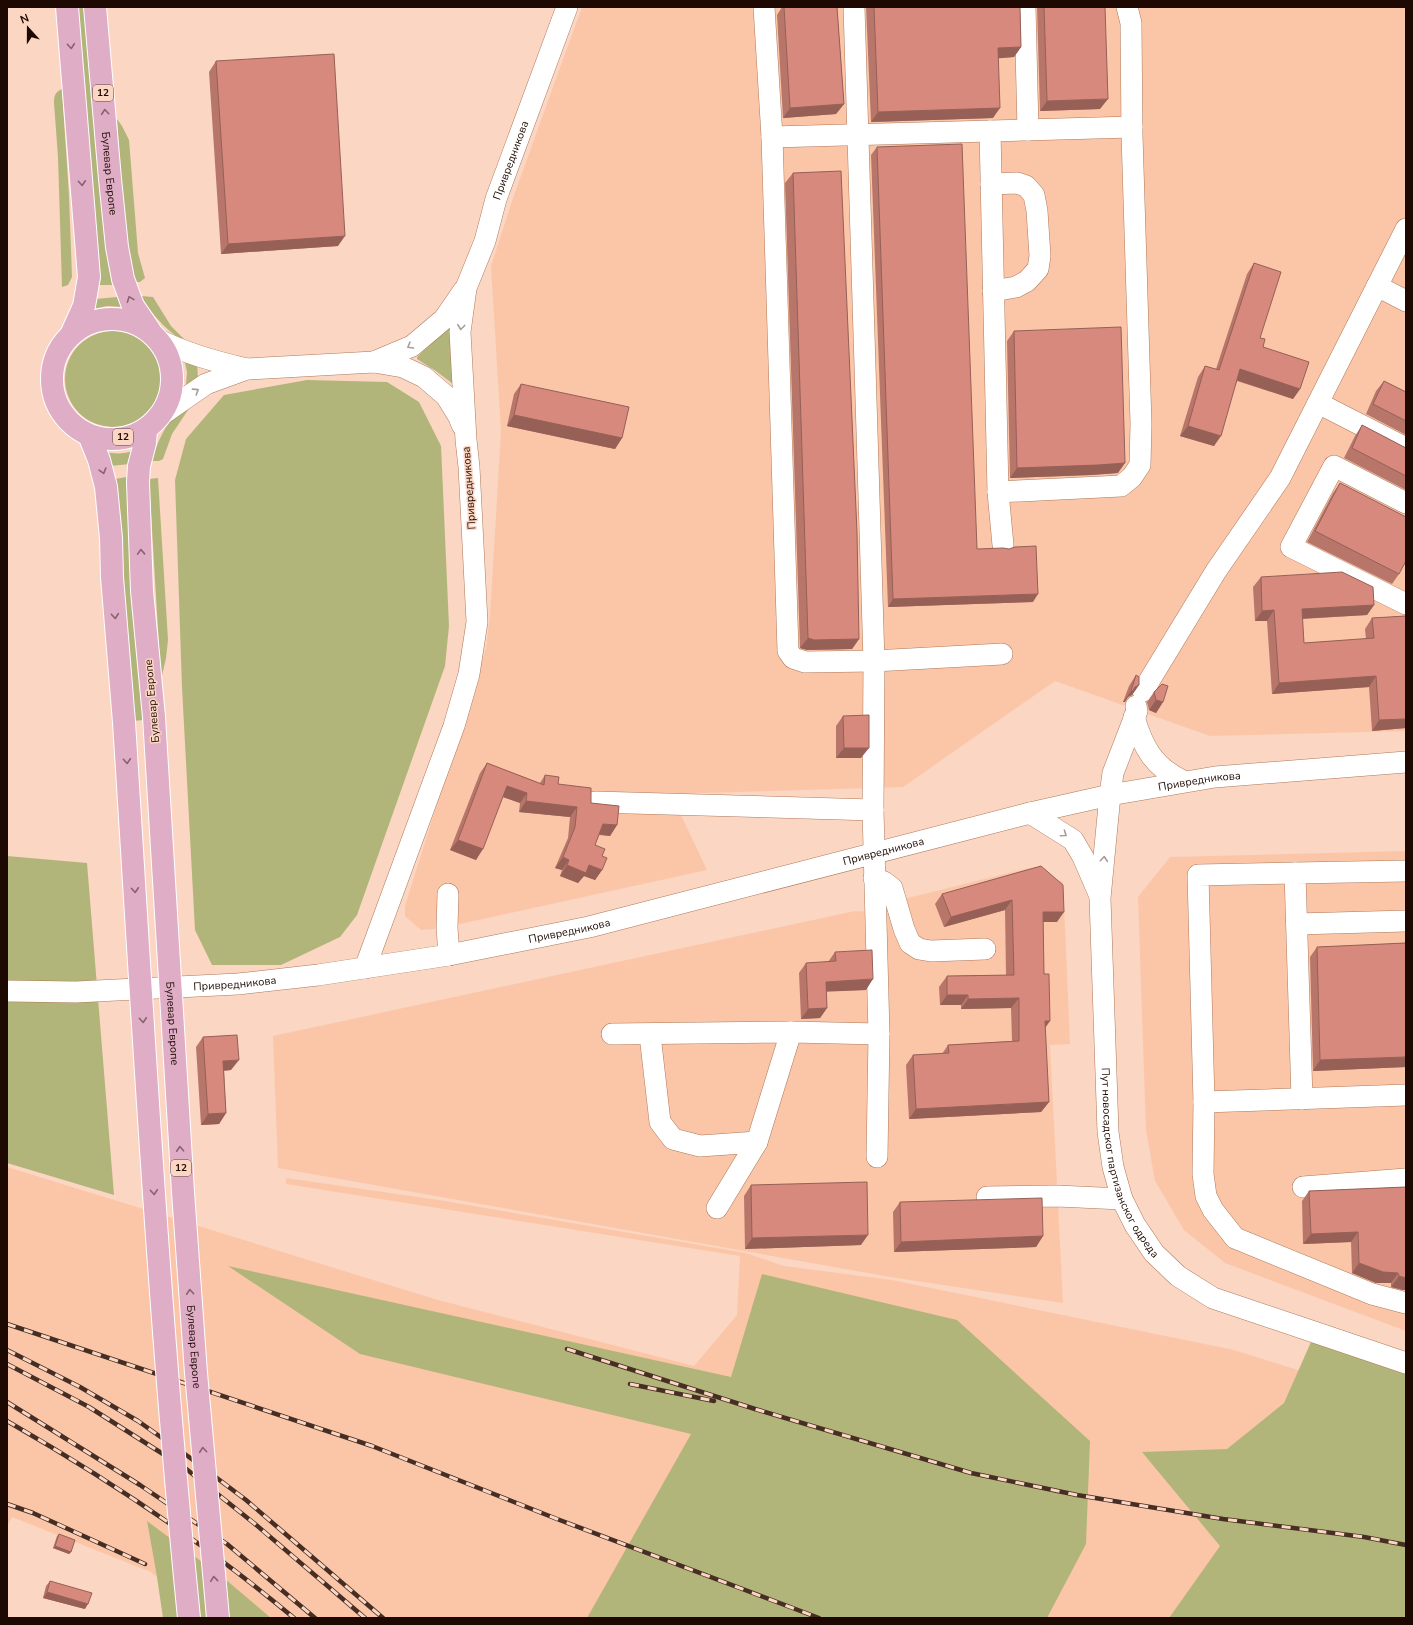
<svg xmlns="http://www.w3.org/2000/svg" width="1413" height="1625" viewBox="0 0 1413 1625" font-family="'Nunito Sans',sans-serif">
  <style>
    .built { fill: #fbc6a8 }
    .green { fill: #b2b579 }
    .lines { fill: none; stroke-linecap: round; stroke-linejoin: round }
    .minor-casing { stroke: #af7859; stroke-width: 22 }
    .major-casing { stroke: #fff; stroke-width: 24 }
    .minor { stroke: #fff; stroke-width: 21 }
    .major { stroke: #e0adc7; stroke-width: 22 }
    .rail-casing { stroke: #462e24; stroke-width: 4.5 }
    .rail { stroke: #fbd6c2; stroke-width: 3; stroke-dasharray: 9; stroke-linecap: butt }
    .major-bridge-casing { stroke: #fff; stroke-width: 24; stroke-linecap: butt }
    .major-bridge { stroke: #e0adc7; stroke-width: 22 }
    .wall { fill: #b8766b }
    .shaded-wall { fill: #966057 }
    .building { fill: #d6897c; stroke: #966057 }
    .oneway { stroke: #88636e }
    .oneway2 { stroke: #a59d99 }
    .labels { text-anchor: middle; dominant-baseline: central; stroke-width: 3; stroke-linejoin: round; paint-order: stroke }
    .shield { fill: #fbd6c2; stroke: #60463b; stroke-width: 1 }
    .shield-label { font-size: 10px; font-weight: bold; fill: #1d0901 }
    .street-label { font-size: 11px; fill: #1d0901; stroke: #fbd6c2 }
  </style>
  <rect width="100%" height="100%" fill="#fbd6c2"/>
  <path class="built" d="M 582,7 L 1406,7 L 1406,731 L 1210,736 L 1055,681 L 903,787 L 671,794 L 707,870 L 437,929 L 421,930 L 405,916 L 405,906 L 486,648 L 490,616 L 501,431 L 491,266 L 513,198 Z
    M 1406,851 L 1406,1331 L 1225,1263 L 1184,1230 L 1155,1181 L 1146,1130 L 1138,897 L 1170,857 Z
    M 1029,868 L 1063,882 L 1070,1044 L 1050,1045 L 1063,1303 L 890,1277 L 278,1168 L 273,1036 L 855,911 L 888,913 L 904,899 Z
    M 7,1167 L 438,1300 L 694,1366 L 737,1315 L 740,1256 L 286,1184 L 286,1178 L 445,1201 L 746,1253 L 784,1266 L 892,1280 L 1234,1350 L 1406,1404 L 1406,1618 L 272,1618 L 147,1522 L 157,1577 L 151,1572 L 12,1517 L 7,1527 Z"/>
  <path class="green" d="M 74,7 L 87,7 L 113,285 L 99,285 L 100,270 L 82,157 Z
    M 62,89 L 69,196 L 72,277 L 68,285 L 62,287 L 58,157 L 54,103 C 54,96 55,92 62,89 Z
    M 117,119 L 122,126 L 129,140 L 138,253 L 145,278 L 140,282 L 134,282 L 125,242 Z
    M 141,296 L 153,297 L 171,326 L 191,346 C 168,332 155,319 141,296 Z
    M 117,297 L 122,307 L 107,306 L 93,309 L 96,299 Z
    M 448,328 L 450,329 L 453,384 L 436,371 L 417,359 L 417,357 Z
    M65 379a48 48 0 1 1 96 0a48 48 0 1 1-96 0Z
    M 184,358 L 197,362 L 198,379 L 186,385 L 187,372 Z
    M 307,380 L 387,382 L 419,402 L 441,446 L 449,626 L 445,666 L 357,915 L 340,937 L 281,965 L 212,965 L 195,930 L 182,687 L 175,480 L 186,439 L 224,395 Z
    M 190,407 L 172,434 L 163,459 L 159,461 L 151,461 C 156,447 166,421 178,412 C 181,409 187,408 190,407 Z
    M 134,451 L 130,464 L 110,466 L 104,452 C 115,454 123,454 134,451 Z
    M 127,477 L 144,720 L 133,721 L 114,479 Z
    M 158,478 L 168,640 L 166,658 L 161,680 L 149,479 Z
    M 7,856 L 87,863 L 114,1195 L 7,1163 Z
    M 228,1266 L 731,1377 L 762,1274 L 957,1320 L 1090,1441 L 1086,1544 L 1047,1618 L 587,1618 L 691,1434 L 360,1354 Z
    M 1311,1342 L 1406,1374 L 1406,1618 L 1169,1618 L 1220,1546 L 1142,1452 L 1227,1449 L 1284,1403 Z
    M 147,1521 L 225,1579 L 271,1618 L 163,1618 L 157,1577 Z"/>
  <g class="lines">
    <g class="minor-casing">
      <g id="minor">
        <path d="M 764,7 L 772,137 L 788,651 L 793,658 L 805,662 L 874,661 L 1002,654"/>
        <path d="M 854,7 L 874,661 L 873,810 L 879,1034 L 877,1157"/>
        <path d="M 1025,7 L 1028,130"/>
        <path d="M 990,131 L 998,492 L 1003,545"/>
        <path d="M 772,137 L 1132,127"/>
        <path d="M 991,184 L 1017,183 L 1026,186 L 1034,195 L 1037,211 L 1040,256 L 1038,269 L 1027,281 L 1016,287 L 993,291"/>
        <path d="M 1377,286 L 1406,301"/>
        <path d="M 159,340 C 187,354 216,362 247,369"/>
        <path d="M 374,362 L 412,346 L 444,319 L 464,290"/>
        <path d="M 1318,403 L 1406,448"/>
        <path d="M 164,413 L 206,384 L 247,369 L 374,362 L 403,367 L 424,377 L 446,396 L 459,417 L 462,425"/>
        <path d="M 998,492 L 1121,486 L 1132,477 L 1140,465 L 1141,424 L 1132,135 L 1131,23 L 1127,7"/>
        <path d="M 1406,503 L 1334,466 L 1291,547 L 1406,604"/>
        <path d="M 1143,691 L 1216,571 L 1280,478 L 1406,229"/>
        <path id="s1" d="M 1136,706 L 1137,711 L 1113,773 L 1110,795 L 1100,898 L 1108,1132 L 1113,1167 L 1122,1199 L 1135,1225 L 1154,1253 L 1178,1276 L 1213,1298 L 1406,1363"/>
        <path d="M 1134,717 C 1143,748 1154,767 1183,781"/>
        <path d="M 595,802 L 873,810"/>
        <path d="M 1030,813 L 1073,840 L 1083,857 L 1099,894"/>
        <path d="M 1295,873 L 1198,875 L 1204,1102 L 1203,1174 L 1206,1196 L 1213,1210 L 1235,1238 L 1372,1294 L 1406,1303"/>
        <path d="M 874,878 L 884,882 L 892,888 L 904,929 L 910,943 L 919,949 L 931,951 L 985,949"/>
        <path d="M 448,894 L 447,928 L 449,955"/>
        <path d="M 1297,924 L 1406,921"/>
        <path id="s2" d="M 365,968 L 454,726 L 469,674 L 477,622 L 469,467 L 466,440 L 460,332 L 466,288 L 485,241 L 496,199 L 567,7"/>
        <path id="s3" d="M 7,991 L 76,992 L 238,984 L 318,975 L 449,955 L 589,927 L 1030,813 L 1110,795 L 1215,777 L 1406,762"/>
        <path d="M 612,1034 L 791,1032 L 879,1034"/>
        <path d="M 650,1035 L 660,1122 L 673,1139 L 700,1146 L 757,1142"/>
        <path d="M 1302,1099 L 1295,873 L 1406,871"/>
        <path d="M 1204,1102 L 1406,1095"/>
        <path d="M 1303,1187 L 1406,1179"/>
        <path d="M 987,1197 L 1057,1196 L 1122,1199"/>
        <path d="M 717,1208 L 757,1142 L 791,1032"/>
      </g>
    </g>
    <g class="major-casing">
      <g id="major">
        <path d="M 67,7 L 89,277 L 84,306 L 71,335"/>
        <path id="s4" d="M 95,7 L 110,179 L 117,247 L 123,279 L 133,306 L 150,331"/>
        <circle cx="112" cy="379" r="60"/>
        <path d="M 146,430 L 145,443 L 139,466 L 138,482 L 142,591 L 154,717"/>
        <path d="M 89,435 L 99,460 L 106,487 L 111,538 L 112,577 L 124,722"/>
      </g>
    </g>
    <use href="#minor" class="minor"/>
    <use href="#major" class="major"/>
    <g class="rail-casing">
      <path id="rail" d="M 7,1324 L 372,1446 L 557,1519 L 819,1618
        M 567,1349 L 755,1409 L 971,1473 L 1077,1495 L 1223,1519 L 1364,1537 L 1406,1545
        M 7,1350 L 80,1387 L 138,1421 L 189,1457 L 246,1500 L 383,1618
        M 7,1364 L 89,1407 L 185,1468 L 255,1524 L 365,1618
        M 630,1384 L 714,1401
        M 7,1402 L 140,1485 L 227,1544 L 315,1618
        M 7,1421 C 106,1478 206,1544 294,1618
        M 7,1504 L 33,1513 L 145,1564"/>
    </g>
    <use href="#rail" class="rail"/>
    <g class="major-bridge-casing">
      <g id="major-bridge">
        <path id="s5" d="M 154,717 L 183,1192 L 196,1373 L 218,1618"/>
        <path d="M 124,722 C 143,1021 159,1320 189,1618"/>
      </g>
    </g>
    <use href="#major-bridge" class="major-bridge"/>
  </g>
  <path class="wall" d="M 782,7 L 837,7 L 844,104 L 836,114 L 783,118 L 777,15 Z
    M 866,7 L 1020,7 L 1021,47 L 1014,57 L 998,58 L 993,118 L 871,122 Z
    M 1037,7 L 1105,7 L 1100,109 L 1040,111 Z
    M 216,61 L 338,246 L 221,254 L 209,72 Z
    M 877,147 L 977,549 L 1033,602 L 888,607 L 871,155 Z
    M 793,173 L 859,639 L 852,649 L 807,650 L 800,648 L 785,183 Z
    M 1254,263 L 1260,338 L 1263,347 L 1300,389 L 1293,399 L 1237,381 L 1214,446 L 1180,436 L 1198,377 L 1205,366 L 1216,369 L 1247,274 Z
    M 1014,331 L 1118,473 L 1091,475 L 1010,478 L 1007,341 Z
    M 1384,381 L 1406,392 L 1406,435 L 1366,414 L 1376,391 Z
    M 521,384 L 622,438 L 615,449 L 507,426 L 514,394 Z
    M 1362,425 L 1406,448 L 1406,490 L 1344,458 L 1355,436 Z
    M 1340,483 L 1399,574 L 1392,584 L 1307,542 L 1333,493 Z
    M 1261,577 L 1374,605 L 1367,615 L 1302,619 L 1304,643 L 1366,639 L 1365,629 L 1372,618 L 1406,616 L 1406,728 L 1372,731 L 1369,687 L 1272,694 L 1267,621 L 1255,621 L 1253,587 Z
    M 1136,675 L 1139,685 L 1132,695 L 1128,697 L 1125,702 L 1123,702 L 1129,686 Z
    M 1154,692 L 1163,702 L 1156,713 L 1149,710 L 1147,702 Z
    M 843,716 L 861,758 L 836,758 L 836,726 Z
    M 487,763 L 540,783 L 545,775 L 558,784 L 591,803 L 617,825 L 610,836 L 599,835 L 595,845 L 602,856 L 602,870 L 595,880 L 584,876 L 578,883 L 560,876 L 562,870 L 555,868 L 568,838 L 570,817 L 519,812 L 520,803 L 503,797 L 476,860 L 450,850 L 480,773 Z
    M 1041,866 L 1057,922 L 1043,922 L 1045,1028 L 1049,1102 L 1041,1112 L 909,1119 L 906,1065 L 913,1055 L 942,1054 L 948,1045 L 1012,1041 L 1011,1008 L 961,1009 L 961,1005 L 940,1005 L 939,987 L 947,976 L 1006,975 L 1005,910 L 944,927 L 935,904 L 942,894 Z
    M 1406,943 L 1406,1067 L 1313,1071 L 1310,957 L 1317,947 Z
    M 835,952 L 866,990 L 826,991 L 827,1008 L 820,1018 L 801,1019 L 799,973 L 806,963 L 828,962 Z
    M 203,1037 L 231,1070 L 224,1071 L 226,1113 L 219,1124 L 201,1125 L 196,1047 Z
    M 751,1185 L 861,1245 L 745,1249 L 744,1196 Z
    M 1406,1187 L 1403,1290 L 1391,1287 L 1391,1283 L 1376,1283 L 1352,1273 L 1351,1242 L 1303,1244 L 1302,1201 L 1309,1191 Z
    M 900,1202 L 1043,1236 L 1036,1247 L 894,1252 L 893,1212 Z
    M 59,1534 L 71,1552 L 69,1554 L 53,1548 L 57,1536 Z
    M 50,1581 L 85,1609 L 43,1598 L 46,1586 Z"/>
  <path class="shaded-wall" d="M 1021,47 L 1014,57 L 991,59 L 998,48 Z
    M 1108,99 L 1100,109 L 1040,111 L 1047,101 Z
    M 844,104 L 836,114 L 783,118 L 790,108 Z
    M 1000,108 L 993,118 L 871,122 L 878,112 Z
    M 345,236 L 338,246 L 221,254 L 228,244 Z
    M 1240,369 L 1300,389 L 1293,399 L 1233,379 Z
    M 514,415 L 622,438 L 615,449 L 507,426 Z
    M 1188,426 L 1221,436 L 1214,446 L 1180,436 Z
    M 1125,463 L 1118,473 L 1091,475 L 1010,478 L 1017,468 Z
    M 1038,594 L 1033,602 L 888,607 L 893,599 Z
    M 1374,605 L 1367,615 L 1295,619 L 1302,609 Z
    M 1274,610 L 1267,621 L 1255,621 L 1262,611 Z
    M 808,638 L 859,639 L 852,649 L 807,650 L 800,648 Z
    M 1376,676 L 1369,687 L 1272,694 L 1279,683 Z
    M 1139,685 L 1132,695 L 1128,697 L 1125,702 L 1123,702 L 1131,691 L 1135,687 Z
    M 1156,700 L 1163,702 L 1156,713 L 1149,710 Z
    M 1406,719 L 1406,728 L 1372,731 L 1379,720 Z
    M 844,748 L 869,748 L 861,758 L 836,758 Z
    M 507,786 L 527,793 L 520,803 L 500,796 Z
    M 526,801 L 577,807 L 570,817 L 519,812 Z
    M 603,824 L 617,825 L 610,836 L 596,834 Z
    M 458,840 L 483,849 L 476,860 L 450,850 Z
    M 563,857 L 569,860 L 562,870 L 555,868 Z
    M 567,865 L 589,865 L 602,870 L 595,880 L 584,876 L 578,883 L 560,876 Z
    M 1012,900 L 1005,910 L 944,927 L 951,917 Z
    M 1043,912 L 1064,912 L 1057,922 L 1036,922 Z
    M 873,979 L 866,990 L 819,992 L 826,982 Z
    M 947,995 L 968,995 L 961,1005 L 940,1005 Z
    M 1019,998 L 1011,1008 L 961,1009 L 968,999 Z
    M 827,1008 L 820,1018 L 801,1019 L 808,1009 Z
    M 1045,1021 L 1050,1021 L 1043,1031 Z
    M 1406,1057 L 1406,1067 L 1313,1071 L 1320,1060 Z
    M 239,1060 L 231,1070 L 216,1071 L 223,1061 Z
    M 1049,1102 L 1041,1112 L 909,1119 L 916,1109 Z
    M 226,1113 L 219,1124 L 201,1125 L 208,1114 Z
    M 1358,1232 L 1351,1242 L 1303,1244 L 1311,1234 Z
    M 868,1235 L 861,1245 L 745,1249 L 752,1238 Z
    M 1043,1236 L 1036,1247 L 894,1252 L 901,1242 Z
    M 1359,1263 L 1398,1273 L 1391,1283 L 1376,1283 L 1352,1273 Z
    M 1399,1276 L 1406,1278 L 1406,1290 L 1403,1290 L 1391,1287 Z
    M 55,1546 L 71,1552 L 69,1554 L 53,1548 Z
    M 47,1592 L 88,1604 L 85,1609 L 43,1598 Z"/>
  <path class="building" d="M 784,7 L 837,7 L 844,104 L 790,108 Z
    M 874,7 L 1020,7 L 1021,47 L 998,48 L 1000,108 L 878,112 Z
    M 1044,7 L 1105,7 L 1108,99 L 1047,101 Z
    M 334,54 L 345,236 L 228,244 L 216,61 Z
    M 962,144 L 977,549 L 1003,548 L 1009,549 L 1015,547 L 1036,546 L 1038,594 L 893,599 L 877,147 Z
    M 841,171 L 857,532 L 859,639 L 814,640 L 808,638 L 793,173 Z
    M 1254,263 L 1281,272 L 1260,338 L 1265,339 L 1263,347 L 1309,362 L 1300,389 L 1240,369 L 1221,436 L 1188,426 L 1205,366 L 1219,370 Z
    M 1121,327 L 1125,463 L 1098,465 L 1017,468 L 1014,331 Z
    M 1384,381 L 1406,392 L 1406,421 L 1373,404 Z
    M 521,384 L 629,407 L 622,438 L 514,415 Z
    M 1362,425 L 1406,448 L 1406,476 L 1352,448 Z
    M 1340,483 L 1406,517 L 1406,561 L 1399,574 L 1315,531 Z
    M 1342,572 L 1373,587 L 1374,605 L 1302,609 L 1304,643 L 1374,638 L 1372,618 L 1406,616 L 1406,719 L 1379,720 L 1376,676 L 1279,683 L 1274,610 L 1262,611 L 1261,577 Z
    M 1136,675 L 1139,677 L 1139,685 L 1135,687 L 1132,692 L 1131,691 Z
    M 1162,684 L 1168,686 L 1163,702 L 1156,700 L 1154,692 Z
    M 869,715 L 869,748 L 844,748 L 843,716 Z
    M 487,763 L 544,785 L 545,775 L 559,777 L 558,784 L 591,788 L 591,803 L 619,806 L 617,825 L 603,824 L 595,845 L 605,849 L 602,856 L 607,858 L 602,870 L 589,865 L 586,873 L 567,865 L 569,860 L 563,857 L 575,827 L 577,807 L 526,801 L 527,793 L 507,786 L 483,849 L 458,840 Z
    M 1041,866 L 1063,885 L 1064,912 L 1043,912 L 1044,974 L 1049,974 L 1050,1021 L 1045,1021 L 1049,1102 L 916,1109 L 913,1055 L 949,1053 L 948,1045 L 1019,1041 L 1019,998 L 968,999 L 968,995 L 947,995 L 947,976 L 1014,975 L 1012,900 L 951,917 L 942,894 Z
    M 1406,943 L 1406,1057 L 1320,1060 L 1317,947 Z
    M 872,950 L 873,979 L 826,982 L 827,1008 L 808,1009 L 806,963 L 836,961 L 835,952 Z
    M 237,1035 L 239,1060 L 223,1061 L 226,1113 L 208,1114 L 203,1037 Z
    M 867,1182 L 868,1235 L 752,1238 L 751,1185 Z
    M 1406,1187 L 1406,1278 L 1399,1276 L 1398,1273 L 1383,1272 L 1359,1263 L 1358,1232 L 1311,1234 L 1309,1191 Z
    M 1042,1198 L 1043,1236 L 901,1242 L 900,1202 Z
    M 59,1534 L 75,1540 L 71,1552 L 55,1546 Z
    M 50,1581 L 92,1593 L 88,1604 L 47,1592 Z"/>
  <defs><path id="oneway-chevron" d="M-2-3.5L2.5 0L-2 3.5" fill="none" stroke-width="1.6" stroke-linecap="round" stroke-linejoin="round"/></defs>
  <g class="oneway">
    <use href="#oneway-chevron" transform="translate(71 46) rotate(85)"/>
    <use href="#oneway-chevron" transform="translate(105 112) rotate(-95)"/>
    <use href="#oneway-chevron" transform="translate(82 183) rotate(86)"/>
    <use href="#oneway-chevron" transform="translate(130 299) rotate(-111)"/>
    <use href="#oneway-chevron" transform="translate(103 471) rotate(74)"/>
    <use href="#oneway-chevron" transform="translate(141 552) rotate(-92)"/>
    <use href="#oneway-chevron" transform="translate(115 616) rotate(85)"/>
    <use href="#oneway-chevron" transform="translate(127 761) rotate(86)"/>
    <use href="#oneway-chevron" transform="translate(135 890) rotate(86)"/>
    <use href="#oneway-chevron" transform="translate(143 1020) rotate(86)"/>
    <use href="#oneway-chevron" transform="translate(180 1149) rotate(-93)"/>
    <use href="#oneway-chevron" transform="translate(154 1192) rotate(86)"/>
    <use href="#oneway-chevron" transform="translate(190 1292) rotate(-94)"/>
    <use href="#oneway-chevron" transform="translate(203 1450) rotate(-95)"/>
    <use href="#oneway-chevron" transform="translate(214 1579) rotate(-96)"/>
  </g>
  <g class="oneway2">
    <use href="#oneway-chevron" transform="translate(461 327) rotate(97)"/>
    <use href="#oneway-chevron" transform="translate(410 346) rotate(150)"/>
    <use href="#oneway-chevron" transform="translate(196 391) rotate(-33)"/>
    <use href="#oneway-chevron" transform="translate(1064 834) rotate(35)"/>
    <use href="#oneway-chevron" transform="translate(1104 859) rotate(-85)"/>
  </g>
  <g class="labels">
    <g class="shield">
      <rect x="93" y="85" width="20" height="16" rx="3"/>
      <rect x="113" y="429" width="20" height="16" rx="3"/>
      <rect x="171" y="1160" width="20" height="16" rx="3"/>
    </g>
    <g class="shield-label">
      <text x="103" y="93">12</text>
      <text x="123" y="437">12</text>
      <text x="181" y="1168">12</text>
    </g>
    <g class="street-label">
      <text stroke="none"><textPath href="#s2" startOffset="835">Привредникова</textPath></text>
      <text stroke="none"><textPath href="#s4" startOffset="167">Булевар Европе</textPath></text>
      <text transform="translate(469 488) rotate(-94)">Привредникова</text>
      <text transform="translate(152 701) rotate(-95)">Булевар Европе</text>
      <text stroke="none"><textPath href="#s3" startOffset="1215">Привредникова</textPath></text>
      <text stroke="none"><textPath href="#s3" startOffset="891">Привредникова</textPath></text>
      <text stroke="none"><textPath href="#s3" startOffset="567">Привредникова</textPath></text>
      <text stroke="none"><textPath href="#s3" startOffset="228">Привредникова</textPath></text>
      <text stroke="none"><textPath href="#s5" startOffset="307">Булевар Европе</textPath></text>
      <text stroke="none"><textPath href="#s1" startOffset="467">Пут новосадског партизанског одреда</textPath></text>
      <text stroke="none"><textPath href="#s5" startOffset="631">Булевар Европе</textPath></text>
    </g>
  </g>
  <rect width="1413" height="1625" fill="none" stroke="#1d0901" stroke-width="16"/>
  <g transform="translate(28 28) rotate(339)" stroke="#fbd6c2" stroke-width="3" paint-order="stroke">
  <path d="M0-3L7 15L0 10L-7 15Z" fill="#1d0901"/>
  <text y="-6" font-size="11" font-weight="bold" text-anchor="middle" fill="#1d0901">N</text>
  </g>
</svg>
